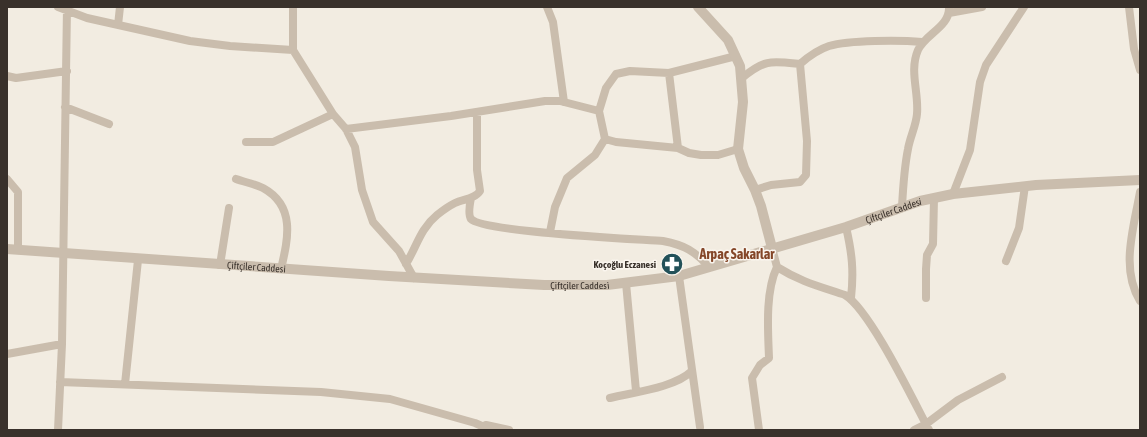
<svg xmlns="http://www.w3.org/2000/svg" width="1147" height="437" viewBox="0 0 1147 437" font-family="'Asap Condensed',sans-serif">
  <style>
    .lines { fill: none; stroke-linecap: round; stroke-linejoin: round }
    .minor { stroke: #cabdad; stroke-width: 8 }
    .tertiary { stroke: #cabdad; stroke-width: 10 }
    .labels { text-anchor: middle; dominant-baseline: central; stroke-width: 3; stroke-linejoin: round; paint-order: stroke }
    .street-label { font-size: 10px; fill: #39312b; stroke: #faf5ee }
    .poi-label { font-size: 10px; font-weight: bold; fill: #39312b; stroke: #faf5ee; text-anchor: end }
    .district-label { font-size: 14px; font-weight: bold; fill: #844628; stroke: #faf5ee }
  </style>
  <rect width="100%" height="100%" fill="#f2ece1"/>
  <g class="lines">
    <path class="minor" d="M 58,7 L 87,18 L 190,41 L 230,46 L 293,50
      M 293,7 L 293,50 L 333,114 L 346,129 L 355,147 L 362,190 L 373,222 L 399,251 L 414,278
      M 547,7 L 553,22 L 564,102
      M 1129,7 L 1134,49 L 1140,70
      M 949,13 L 982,7
      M 118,25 L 120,7
      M 669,73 L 678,148
      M 7,76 L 16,78 L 67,71
      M 742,78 C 765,59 771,61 800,64
      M 65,107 L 109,124
      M 599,111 L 606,88 L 616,74 L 630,71 L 669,73 L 736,56
      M 346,129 L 451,116 L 545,101 L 560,101 L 599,111 L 605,139 L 616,142 L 678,148 L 689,153 L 701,155 L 718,155 L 738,149
      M 246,142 L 273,142 L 333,114
      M 7,179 L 18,192 L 18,250
      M 236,179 C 244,182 255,184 263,188 C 296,206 288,239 281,269
      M 755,190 L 771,185 L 800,182 L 806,175 L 807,141 L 800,64 C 809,56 817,50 829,46 C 849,40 900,40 922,42
      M 1140,192 C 1134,227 1120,268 1140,301
      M 953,194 L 970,150 L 980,82 L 986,65 L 1024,7
      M 471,198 C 470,203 468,215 471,219 C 483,232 636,239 663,241 C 684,245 695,251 709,267
      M 902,207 C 903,188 904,169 908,149 C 910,137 916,126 917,114 C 919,92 909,71 918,50 C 925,34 950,27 949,7
      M 846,227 C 852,253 854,271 851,298
      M 550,232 L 555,207 L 567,178 L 595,155 L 605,139
      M 772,248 L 777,267 C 801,282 818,286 845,295 C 870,310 913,400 929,430
      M 1006,261 L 1019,228 L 1025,186
      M 406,264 C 417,246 420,229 437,215 C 442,211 449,206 455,203 C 463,199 475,199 480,191 L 477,170 L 477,112
      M 220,265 L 229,208
      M 679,276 L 700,427
      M 626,283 L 636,391
      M 926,298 L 926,269 L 927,255 L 933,244 L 934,198
      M 7,354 L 62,344 L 67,7
      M 60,382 L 321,392 L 390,399 L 475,423 L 491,430
      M 125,384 L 138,260
      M 610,398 C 634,392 674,388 692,371
      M 486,425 L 509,430
      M 58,430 L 62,344
      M 759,430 L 752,378 L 760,365 L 769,358 C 768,331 765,292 777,267
      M 914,430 L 926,424 L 958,400 L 1002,377"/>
    <g class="tertiary">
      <path d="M 698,7 L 728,40 L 740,66 L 743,102 L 738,149 L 744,168 L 755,190 L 761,206 L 772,248"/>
      <path id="s1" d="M 7,249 L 389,276 L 544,285 L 607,285 L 679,276 L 846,227 L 920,201 L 953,194 L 1036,185 L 1140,180"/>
    </g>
  </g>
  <defs>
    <g id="pharmacy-disc" transform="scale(1.15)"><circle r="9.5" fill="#225159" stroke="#faf5ee"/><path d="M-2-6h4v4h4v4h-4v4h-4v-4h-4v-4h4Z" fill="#fff"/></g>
  </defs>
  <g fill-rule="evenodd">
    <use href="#pharmacy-disc" x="672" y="264"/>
  </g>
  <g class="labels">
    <g class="street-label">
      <text stroke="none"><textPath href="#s1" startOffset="898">Çiftçiler Caddesi</textPath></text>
      <text stroke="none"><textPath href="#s1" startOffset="250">Çiftçiler Caddesi</textPath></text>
      <text stroke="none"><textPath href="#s1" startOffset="574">Çiftçiler Caddesi</textPath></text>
    </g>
    <g class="poi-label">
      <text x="656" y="264">Koçoğlu Eczanesi</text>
    </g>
    <g class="district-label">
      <text x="737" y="254">Arpaç Sakarlar</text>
    </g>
  </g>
  <rect width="1147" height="437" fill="none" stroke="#39312b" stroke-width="16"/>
</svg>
